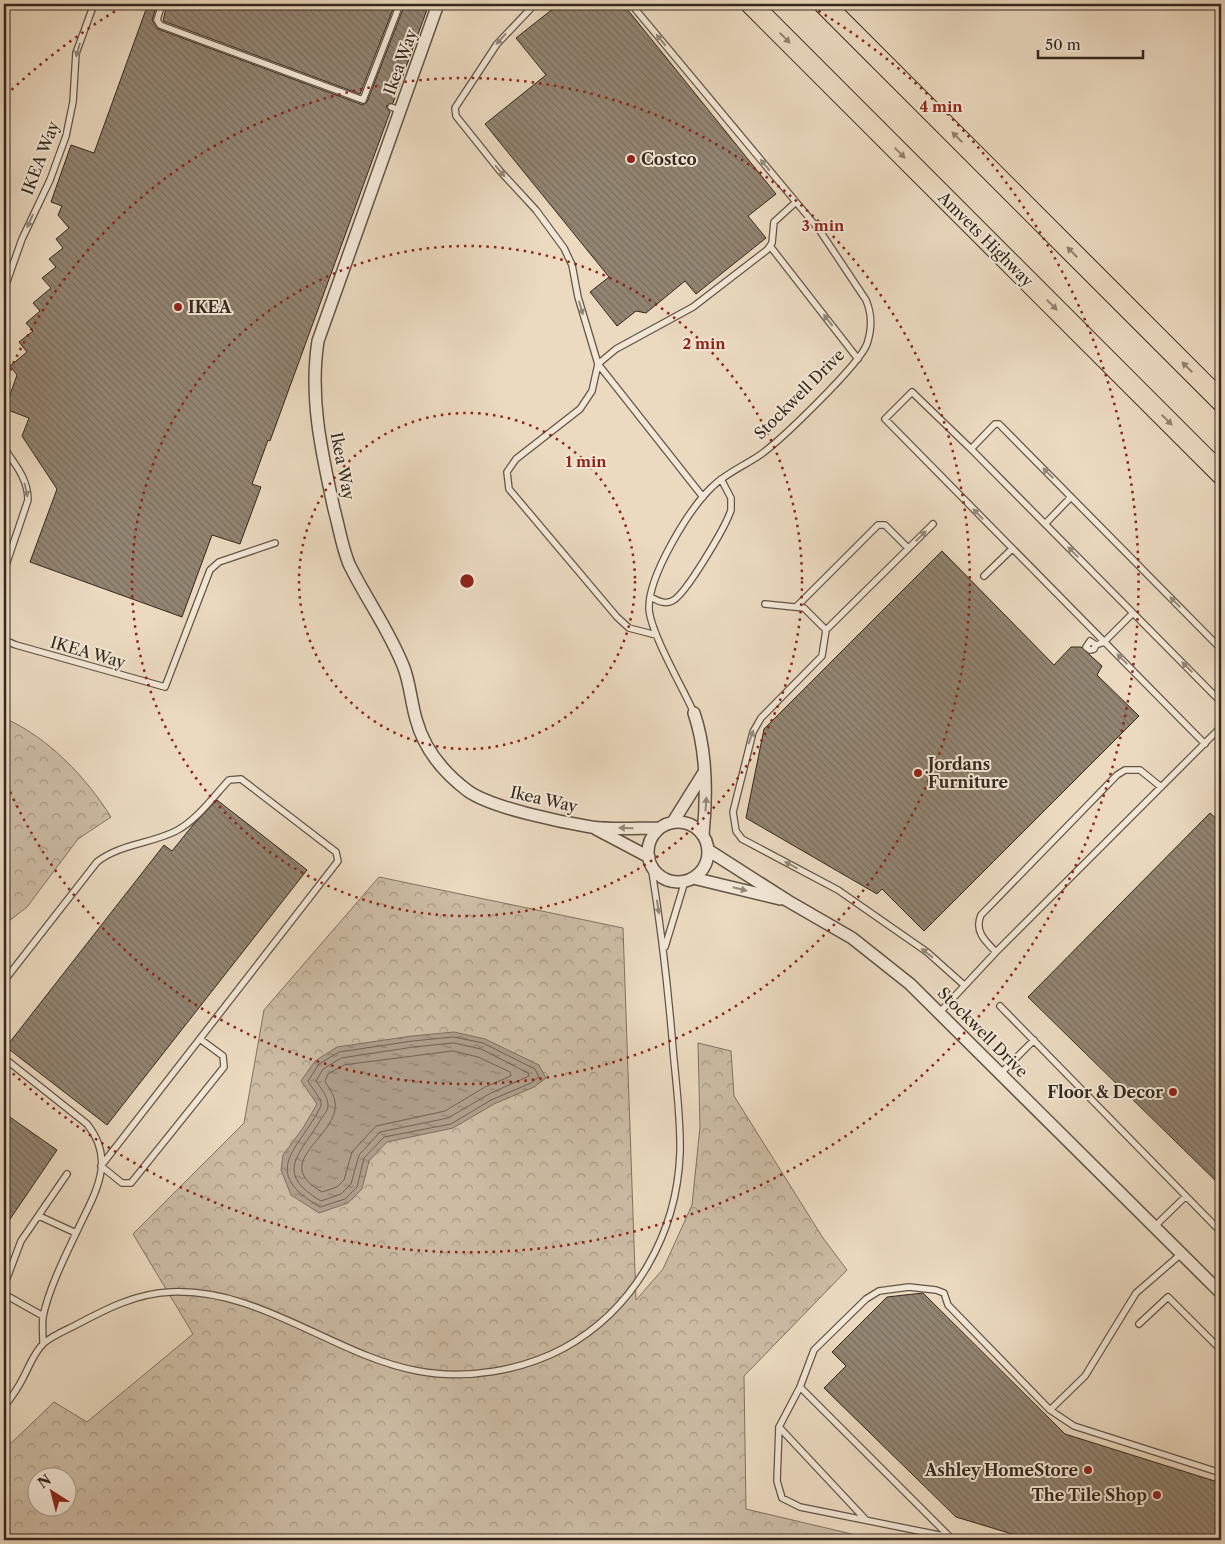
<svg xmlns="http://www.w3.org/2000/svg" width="1225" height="1544" viewBox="0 0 1225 1544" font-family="'Libre Caslon Text',serif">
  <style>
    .forest { fill: url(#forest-crowns); stroke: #807260; fill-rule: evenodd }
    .water { fill: url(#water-ripples); stroke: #7d6e5e }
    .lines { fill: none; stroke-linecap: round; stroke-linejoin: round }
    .shore { stroke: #706253; stroke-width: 1 }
    .building { fill: url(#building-back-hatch); stroke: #34281d }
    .lane-casing { stroke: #625446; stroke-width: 8 }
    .street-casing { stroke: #625446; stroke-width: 14 }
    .highway-casing { stroke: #34281d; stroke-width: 22 }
    .lane { stroke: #f2e7d6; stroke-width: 5.5 }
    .street { stroke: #f2e7d6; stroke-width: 11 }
    .highway { stroke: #ebdac0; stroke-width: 20 }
    .oneway { fill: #90816e }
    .oneway2 { fill: #93887a }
    .ring { fill: none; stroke: #8f2418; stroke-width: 2.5; stroke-dasharray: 2.5 5 }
    .poi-dot { fill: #8f2418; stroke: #f2e7d6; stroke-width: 2 }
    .labels { text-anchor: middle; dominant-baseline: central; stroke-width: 4; stroke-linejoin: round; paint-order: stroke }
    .street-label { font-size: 16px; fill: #34281d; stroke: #f2e7d6 }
    .poi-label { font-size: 16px; font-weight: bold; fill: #34281d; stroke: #f2e7d6; text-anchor: start }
    .centre { fill: #8f2418; stroke: #f2e7d6; stroke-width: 2.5 }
    .ring-label { font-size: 15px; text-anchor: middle; font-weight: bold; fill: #8f2418; stroke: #f2e7d6; stroke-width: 4; stroke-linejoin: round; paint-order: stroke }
  </style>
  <defs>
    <pattern id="forest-crowns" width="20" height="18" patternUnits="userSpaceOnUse" patternTransform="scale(1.25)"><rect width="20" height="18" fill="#ccbca4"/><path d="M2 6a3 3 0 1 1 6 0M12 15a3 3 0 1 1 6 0" fill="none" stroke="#a69985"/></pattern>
    <pattern id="water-ripples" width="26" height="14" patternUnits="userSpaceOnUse" patternTransform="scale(1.25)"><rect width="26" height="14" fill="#ad9d89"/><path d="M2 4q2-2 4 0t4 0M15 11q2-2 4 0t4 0" fill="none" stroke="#8e806f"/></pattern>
    <pattern id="building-back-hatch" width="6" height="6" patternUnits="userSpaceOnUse" patternTransform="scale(1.25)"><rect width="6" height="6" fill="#938572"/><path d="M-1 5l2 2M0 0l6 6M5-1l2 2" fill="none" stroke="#796d5d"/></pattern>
  </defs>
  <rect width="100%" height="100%" fill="#ebdac0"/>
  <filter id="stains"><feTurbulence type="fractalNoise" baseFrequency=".004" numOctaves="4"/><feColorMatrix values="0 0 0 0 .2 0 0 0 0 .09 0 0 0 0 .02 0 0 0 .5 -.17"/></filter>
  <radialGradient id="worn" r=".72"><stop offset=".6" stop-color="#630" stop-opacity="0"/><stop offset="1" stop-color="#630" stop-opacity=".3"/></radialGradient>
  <path class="forest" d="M 4,718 C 48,737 86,777 111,817 L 78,839 L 27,907 L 4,925 Z
    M 379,877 L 623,928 L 636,1300 L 663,1269 L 692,1205 L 700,1127 L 698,1043 L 731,1051 L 734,1096 L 823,1238 L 847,1270 L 744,1376 L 746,1509 L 877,1540 L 4,1540 L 4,1450 L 54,1402 L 87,1422 L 193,1334 L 133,1234 L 244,1123 L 264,1010 ZM 38,1476 L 68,1476 L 68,1506 L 38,1506 Z"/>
  <path class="water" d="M 454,1032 L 485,1039 L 539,1065 L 546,1078 L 534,1087 L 494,1104 L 453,1128 L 387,1142 L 369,1161 L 362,1189 L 348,1203 L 319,1213 L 291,1195 L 281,1170 L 283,1155 L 303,1128 L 317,1104 L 301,1081 L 315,1061 L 337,1047 L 412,1036 Z"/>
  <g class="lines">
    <path class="shore" d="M 454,1037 L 483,1043 L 535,1069 L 539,1077 L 531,1083 L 491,1100 L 451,1124 L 384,1137 L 364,1158 L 357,1187 L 345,1199 L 320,1207 C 258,1171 299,1150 321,1106 L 321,1101 L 308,1081 L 319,1064 L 339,1052 L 413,1041 Z
      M 454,1043 L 481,1049 L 528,1073 L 529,1076 L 489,1094 L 448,1118 L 380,1132 L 359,1155 L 351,1184 L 341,1194 L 321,1201 C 272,1172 301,1154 321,1119 C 324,1115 328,1110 328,1105 C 328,1097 320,1087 316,1081 L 323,1069 L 341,1058 L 414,1047 Z
      M 453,1051 L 478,1057 L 510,1072 L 511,1076 L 485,1087 L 445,1111 L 376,1126 L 352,1152 L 344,1180 L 337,1187 L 322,1192 C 268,1161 340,1137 335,1102 C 334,1094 328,1087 325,1081 L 328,1074 L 344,1065 Z"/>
  </g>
  <path class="building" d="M 148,4 L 157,4 L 152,20 L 158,29 L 363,105 L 367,102 L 405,4 L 429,4 L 393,103 L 386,106 L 390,112 L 270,441 L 268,440 L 252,484 L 261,487 L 240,544 L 212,535 L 182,617 L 30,562 L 57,489 L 22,436 L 29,418 L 5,409 L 17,375 L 10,366 L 27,352 L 19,342 L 33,331 L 26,323 L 40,311 L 33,303 L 51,288 L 42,278 L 56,267 L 49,259 L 63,248 L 56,239 L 69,228 L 58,215 L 62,206 L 51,202 L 71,145 L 94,153 Z
    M 167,4 L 395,4 L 360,94 L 163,21 Z
    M 559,4 L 623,4 L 776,194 L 748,216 L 766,238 L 696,294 L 685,281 L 646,313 L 636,311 L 617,326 L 590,292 L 609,277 L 485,124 L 546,75 L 516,38 Z
    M 942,551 L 1054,665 L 1071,647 L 1081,647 L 1102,666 L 1097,675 L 1139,716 L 924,931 L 882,889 L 877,894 L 746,818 L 764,729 Z
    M 217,800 L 307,870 L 107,1125 L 6,1047 L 164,845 L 172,851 L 193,825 Z
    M 1210,813 L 1221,823 L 1221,1186 L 1028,997 Z
    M 4,1113 L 57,1150 L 4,1228 Z
    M 923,1293 L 1065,1434 L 1221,1483 L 1221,1540 L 1032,1540 L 956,1517 L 824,1388 L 846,1366 L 832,1352 L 887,1297 Z"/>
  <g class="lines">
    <g class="lane-casing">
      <path id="lane" d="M 162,4 L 157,20 L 160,25 L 363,100 L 400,4
        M 535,4 L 497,44 L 455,108 L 456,116 L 500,171 L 536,210 L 564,248 L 572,265 L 578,297 L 598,364 L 703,497
        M 631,4 L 796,202
        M 391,107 L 399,110
        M 770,246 L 858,359
        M 4,290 L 22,239 L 50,180 L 66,136 L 73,102 L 76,53 L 94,4
        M 4,448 C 15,464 28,479 28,500 L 4,571
        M 971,449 L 1221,702
        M 1045,524 L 1071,497
        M 984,576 L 1012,549
        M 650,597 C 657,600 664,605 672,601 C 685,596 726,526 731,510 L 731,498 L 721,479
        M 765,604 L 804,608 L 826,630 L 933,524
        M 796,607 L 878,525 L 885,525 L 908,548
        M 826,630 L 822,656 L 761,718 L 753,732 L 733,812 L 736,831 L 742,839 L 838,890 L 927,952 L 964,985
        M 656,635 L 629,628 L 617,617 L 509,489 L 507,472 L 516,459 L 580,409 L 592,391 L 598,364 L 616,349 L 693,307 L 767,250 L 772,243 L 774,222 L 796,202 L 820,231 L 866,300 C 872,314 872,329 867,344 C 859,365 780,441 760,455 C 744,466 726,473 712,487 C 689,509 648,576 649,609 C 651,634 683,688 694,713
        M 4,640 L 16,645 L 165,687 L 210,570 L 219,562 L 275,543
        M 1096,645 L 1090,641 L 1086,647 L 1090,650 L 1094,649 L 1096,645 L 1104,642 L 1133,613
        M 1205,744 L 885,419 L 912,392 L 971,449 L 995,424 L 999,424 L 1221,649
        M 665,947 L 685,881
        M 996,952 C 985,941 974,931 981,915 L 1117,775 L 1125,770 L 1140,770 L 1161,787
        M 4,981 L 97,862 C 120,844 150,844 176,831 C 197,820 214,796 229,780 L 241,779 L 336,852 L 338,861 L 101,1166
        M 1000,1006 L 1221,1232
        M 940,1012 L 996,952 L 1221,727
        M 4,1058 L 87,1124 C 116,1160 96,1191 79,1227 C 67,1252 48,1290 43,1317 C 42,1325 43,1335 43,1344
        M 1001,1073 L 1034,1040
        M 101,1166 L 122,1183 L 131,1183 L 224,1067 L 223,1056 L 200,1039
        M 39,1216 L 76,1233
        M 1154,1227 L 1186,1196
        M 1181,1254 L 1136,1293 L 1085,1376 L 1050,1410 L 1074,1426 L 1221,1473
        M 4,1286 L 21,1241 L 67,1174
        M 4,1294 L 43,1316
        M 1139,1324 L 1168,1297 L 1221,1350
        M 800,1387 L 779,1427 L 777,1481 L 782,1498 L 800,1507 L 949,1537
        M 4,1407 C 11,1398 18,1388 23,1378 C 29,1367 34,1352 44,1343 C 52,1336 64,1331 74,1326 C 104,1310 136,1293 171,1292 C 260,1288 333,1355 418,1371 C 466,1380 521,1371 564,1348 C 635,1309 677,1233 680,1153 C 681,1119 676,1084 673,1049 C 668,987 661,927 651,865
        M 779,1427 L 866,1520
        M 961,1540 L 950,1537 L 800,1387 L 814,1350 L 866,1299 L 879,1291 L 909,1287 L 936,1290 L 944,1293 L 948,1305 L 1050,1410"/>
    </g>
    <g class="street-casing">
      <path id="street" d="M 438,4 L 318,341 C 309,398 322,454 334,509 C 339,527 342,547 349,564 C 366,599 390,631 404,668 C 410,684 411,702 416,719 C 424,749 444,773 468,791 C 492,808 561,822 591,827 C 613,830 637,828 659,828
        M 694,713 C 707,751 707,795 703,835
        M 673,822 L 703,774
        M648 852a30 30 0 1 1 60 0a30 30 0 1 1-60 0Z
        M 596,829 L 649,857
        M 708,850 L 788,901 L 852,938 L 910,984 L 1221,1293
        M 693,878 L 780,899"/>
    </g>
    <g class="highway-casing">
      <path id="highway" d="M 751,4 L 1221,474
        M 824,4 L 1221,401"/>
    </g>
    <use href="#lane" class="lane"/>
    <use href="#street" class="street"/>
    <use href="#highway" class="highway"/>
  </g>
  <defs><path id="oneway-solid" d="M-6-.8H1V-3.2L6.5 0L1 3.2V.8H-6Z" transform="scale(1.25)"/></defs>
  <g class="oneway">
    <use href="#oneway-solid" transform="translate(785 38) rotate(45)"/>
    <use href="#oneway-solid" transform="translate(957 137) rotate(-135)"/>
    <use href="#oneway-solid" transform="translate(900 153) rotate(45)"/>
    <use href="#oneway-solid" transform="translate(1072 252) rotate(-135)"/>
    <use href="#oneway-solid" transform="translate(1052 305) rotate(45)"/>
    <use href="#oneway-solid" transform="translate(1187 367) rotate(-135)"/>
    <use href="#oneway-solid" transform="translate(1167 420) rotate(45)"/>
  </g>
  <g class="oneway2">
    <use href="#oneway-solid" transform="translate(501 39) rotate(132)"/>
    <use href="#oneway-solid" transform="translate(661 40) rotate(-130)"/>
    <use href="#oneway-solid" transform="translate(78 50) rotate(105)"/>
    <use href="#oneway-solid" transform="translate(765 165) rotate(-130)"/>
    <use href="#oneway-solid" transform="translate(500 171) rotate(49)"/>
    <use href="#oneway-solid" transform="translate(30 221) rotate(114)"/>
    <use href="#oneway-solid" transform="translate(581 308) rotate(74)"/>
    <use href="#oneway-solid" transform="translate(828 320) rotate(-128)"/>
    <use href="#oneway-solid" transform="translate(1048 473) rotate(-135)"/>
    <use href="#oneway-solid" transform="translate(26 490) rotate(78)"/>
    <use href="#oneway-solid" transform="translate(978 514) rotate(-134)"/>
    <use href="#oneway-solid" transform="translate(921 536) rotate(-44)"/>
    <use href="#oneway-solid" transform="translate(1073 552) rotate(-135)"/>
    <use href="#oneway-solid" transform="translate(1175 602) rotate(-135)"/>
    <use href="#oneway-solid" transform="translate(1122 659) rotate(-135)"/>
    <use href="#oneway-solid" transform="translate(1187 667) rotate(-135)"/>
    <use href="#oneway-solid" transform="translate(751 737) rotate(-70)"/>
    <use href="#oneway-solid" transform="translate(706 804) rotate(-86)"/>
    <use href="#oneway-solid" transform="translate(626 828) rotate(-179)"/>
    <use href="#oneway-solid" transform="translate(791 865) rotate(-152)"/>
    <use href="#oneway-solid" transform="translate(740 889) rotate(14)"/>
    <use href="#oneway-solid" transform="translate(658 907) rotate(81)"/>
    <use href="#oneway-solid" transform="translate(927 953) rotate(-142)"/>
  </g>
  <g class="ring">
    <circle cx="467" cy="581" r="168"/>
    <circle cx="467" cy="581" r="335"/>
    <path d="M4 384A503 503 0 1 1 4 778"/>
    <path d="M6 95A670 670 0 0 1 122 7M812 7A670 670 0 1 1 6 1067"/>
  </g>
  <g class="poi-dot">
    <circle cx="631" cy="159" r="5"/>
    <circle cx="178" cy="307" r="5"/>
    <circle cx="918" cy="773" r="5"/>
    <circle cx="1173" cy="1092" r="5"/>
    <circle cx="1088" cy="1470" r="5"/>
    <circle cx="1157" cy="1495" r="5"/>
  </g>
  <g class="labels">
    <g class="street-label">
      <text transform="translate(400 62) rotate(-70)">Ikea Way</text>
      <text transform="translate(40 158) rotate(-69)">IKEA Way</text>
      <text transform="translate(986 239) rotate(45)">Amvets Highway</text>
      <text transform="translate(799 394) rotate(-45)">Stockwell Drive</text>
      <text transform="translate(343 466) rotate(79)">Ikea Way</text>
      <text transform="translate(88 652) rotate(16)">IKEA Way</text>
      <text transform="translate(544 799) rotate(13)">Ikea Way</text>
      <text transform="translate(983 1032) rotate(45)">Stockwell Drive</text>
    </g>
    <g class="poi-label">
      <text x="641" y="159">Costco</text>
      <text x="188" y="307">IKEA</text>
      <text x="928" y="764">Jordans<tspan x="928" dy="18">Furniture</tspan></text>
      <text x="1163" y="1092" text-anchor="end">Floor &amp; Decor</text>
      <text x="1078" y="1470" text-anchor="end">Ashley HomeStore</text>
      <text x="1147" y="1495" text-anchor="end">The Tile Shop</text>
    </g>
  </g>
  <circle cx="467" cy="581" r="8" class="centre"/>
  <g class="ring-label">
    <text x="941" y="112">4 min</text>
    <text x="823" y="231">3 min</text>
    <text x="704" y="349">2 min</text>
    <text x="586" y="467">1 min</text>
  </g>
  <rect width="1225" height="1544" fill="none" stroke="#ebdac0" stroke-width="20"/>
  <rect x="5" y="5" width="1215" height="1534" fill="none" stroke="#34281d" stroke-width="2.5"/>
  <rect x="10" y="10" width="1205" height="1524" fill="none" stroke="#34281d"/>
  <g transform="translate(52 1492) rotate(324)"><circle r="24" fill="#f2e7d6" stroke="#a69b8c"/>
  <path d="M0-4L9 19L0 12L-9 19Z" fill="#8f2418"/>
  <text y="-8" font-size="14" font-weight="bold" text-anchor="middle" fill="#34281d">N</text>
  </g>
  <path d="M1038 50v8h105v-8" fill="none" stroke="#34281d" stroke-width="2.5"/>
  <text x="1045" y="50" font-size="15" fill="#34281d" stroke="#f2e7d6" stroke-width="4" paint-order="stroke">50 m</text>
  <rect width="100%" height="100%" filter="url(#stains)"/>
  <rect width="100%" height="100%" fill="url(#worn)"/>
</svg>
